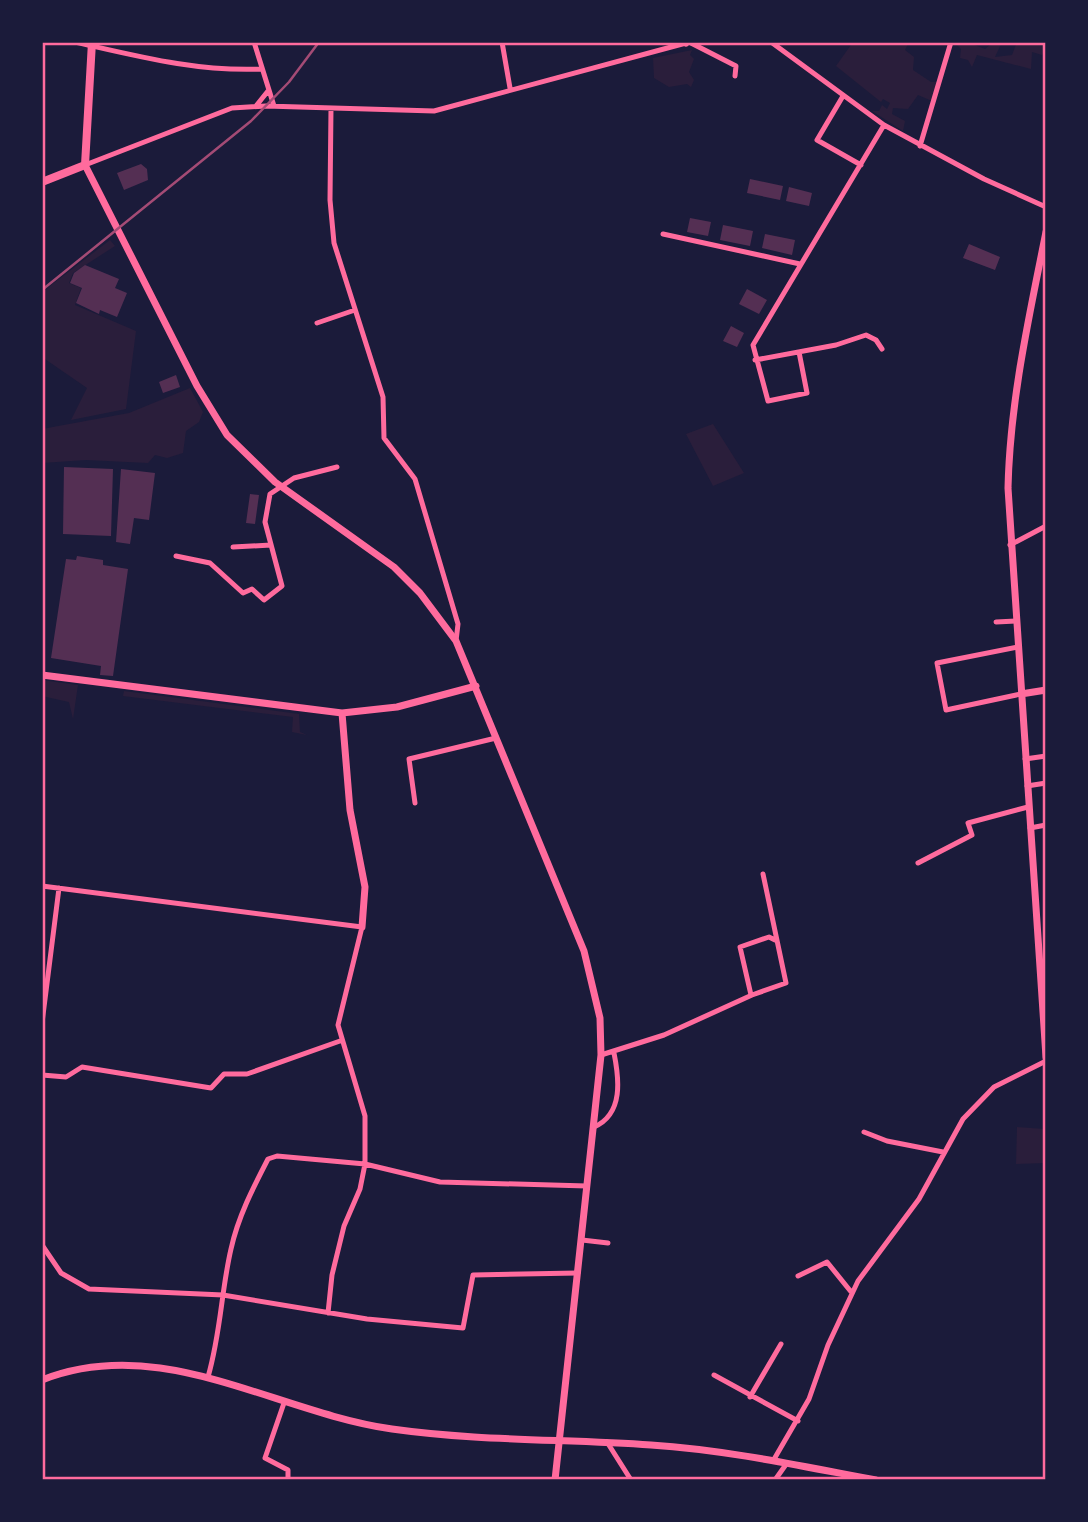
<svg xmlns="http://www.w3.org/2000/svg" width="1088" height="1522" viewBox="0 0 1088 1522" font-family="'Fira Sans Condensed',sans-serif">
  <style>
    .green { fill: #2a1e3b }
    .building { fill: #542f53 }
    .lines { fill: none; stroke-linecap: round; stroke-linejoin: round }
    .minor { stroke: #ff6b9d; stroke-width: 5 }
    .tertiary { stroke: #ff6b9d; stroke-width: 7 }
    .secondary { stroke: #ff6b9d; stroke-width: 8 }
    .rail { stroke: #a44b75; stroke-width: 2.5 }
    .neatline { fill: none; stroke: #ff6b9d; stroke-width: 2.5 }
  </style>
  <rect width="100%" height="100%" fill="#1b1b3a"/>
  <path class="green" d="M 853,42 L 909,42 L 905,50 L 914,57 L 913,70 L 931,82 L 938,82 L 932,101 L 918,95 L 908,109 L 893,108 L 892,114 L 905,121 L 903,131 L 872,111 L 879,111 L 882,105 L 887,109 L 890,103 L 883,99 L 881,102 L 836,66 Z
    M 967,42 L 985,49 L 994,42 L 1002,42 L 995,57 L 1012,55 L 1017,42 L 1046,46 L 1046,50 L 1042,55 L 1032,52 L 1031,69 L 977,55 L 972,67 L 968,60 L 960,58 L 961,49 L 955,43 Z
    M 692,50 L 690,55 L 694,59 L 689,72 L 694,80 L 691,87 L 687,84 L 669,87 L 654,78 L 653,58 Z
    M 110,240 L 115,246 L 73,273 L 69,283 L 81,288 L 75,305 L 136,331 L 126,409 L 71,420 L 87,388 L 42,357 L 42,292 Z
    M 190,388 L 203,412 L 199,422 L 186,431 L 183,453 L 167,458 L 155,455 L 148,463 L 86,460 L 42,463 L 42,429 L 129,413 Z
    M 713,424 L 744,473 L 713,486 L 686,434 Z
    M 42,680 L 78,685 L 73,719 L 69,702 L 42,696 Z
    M 124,691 L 299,714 L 300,732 L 307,735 L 292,732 L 293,717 L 123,696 Z
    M 1017,1127 L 1045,1129 L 1046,1163 L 1016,1164 Z"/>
  <path class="building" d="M 141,164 L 147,169 L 148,180 L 124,190 L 117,173 Z
    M 750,179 L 783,186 L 780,200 L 747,193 Z
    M 789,187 L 812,193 L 809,206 L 786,201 Z
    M 690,218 L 711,222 L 708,236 L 687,232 Z
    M 723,225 L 753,231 L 750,246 L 720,240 Z
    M 765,234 L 795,240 L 792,255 L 762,248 Z
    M 969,244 L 1000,257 L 995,270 L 963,258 Z
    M 85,265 L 119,279 L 115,288 L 127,293 L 117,317 L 100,310 L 99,314 L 76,303 L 82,288 L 70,283 L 74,273 Z
    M 747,289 L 767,300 L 759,314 L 739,304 Z
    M 731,326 L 744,333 L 737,347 L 723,341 Z
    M 176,375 L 180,387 L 163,393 L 159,382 Z
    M 64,467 L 113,469 L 111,536 L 63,534 Z
    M 121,469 L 155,473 L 149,520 L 134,518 L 130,544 L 116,542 Z
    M 250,494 L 259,495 L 255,524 L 246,523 Z
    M 77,556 L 103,560 L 103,565 L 128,569 L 113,676 L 100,675 L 101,666 L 51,658 L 66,559 L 76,560 Z"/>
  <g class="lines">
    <path class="minor" d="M 75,42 C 137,56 198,72 262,69
      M 254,42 L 274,106
      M 502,42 L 510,88
      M 689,42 L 736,66 L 735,76
      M 771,42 L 884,125 L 984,179 L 1046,207
      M 843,96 L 817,140 L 861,165
      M 256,106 L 268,91
      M 331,108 L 330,200 L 334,243 L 383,397 L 384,438 L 415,479 L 458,624 L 456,641
      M 920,146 L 951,42
      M 85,165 L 232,108 L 266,106 L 434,111 L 686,43
      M 663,234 L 800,264
      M 317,323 L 355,310
      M 799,352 L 807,393 L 768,401 L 753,345 L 884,125
      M 755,360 L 836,345 L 866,335 L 876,340 L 882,349
      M 1010,545 L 1046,526
      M 233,547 L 271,545
      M 176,556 L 210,563 L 243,593 L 252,589 L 264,600 L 282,586 L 265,522 L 270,494 L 294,478 L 337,467
      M 996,622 L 1016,621
      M 1018,647 L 937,663 L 946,710 L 1021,694
      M 1025,759 L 1046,756
      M 1027,786 L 1046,783
      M 415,803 L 409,759 L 496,738
      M 1030,828 L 1046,825
      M 918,863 L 972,835 L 968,823 L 1028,807
      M 42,886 L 362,927 L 338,1025 L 365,1116 L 365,1164 L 360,1189 L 344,1226 L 332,1275 L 328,1313
      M 751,995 L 740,947 L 769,937 L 775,940
      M 42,1023 L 59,888
      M 601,1055 L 664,1035 L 752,995 L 786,983 L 763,874
      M 42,1075 L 66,1077 L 82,1067 L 211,1088 L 224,1074 L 247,1074 L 340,1041
      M 594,1127 C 624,1114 619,1078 614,1053
      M 864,1132 L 887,1141 L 943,1152
      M 582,1240 L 608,1243
      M 42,1245 L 61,1273 L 89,1289 L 223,1295 L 367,1319 L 463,1328 L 473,1275 L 578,1273
      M 798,1276 L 827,1262 L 852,1293
      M 714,1375 L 798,1421
      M 208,1377 C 221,1332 221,1292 231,1249 C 238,1217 253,1188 268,1159 L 277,1156 L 365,1164 L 440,1182 L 587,1186
      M 750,1397 L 781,1344
      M 284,1403 L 265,1458 L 288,1470 L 288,1480
      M 607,1442 L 631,1480
      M 773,1461 L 809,1399 L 828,1345 L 858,1281 L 919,1199 L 963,1119 L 994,1087 L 1046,1061
      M 775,1480 L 787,1463"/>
    <path class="tertiary" d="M 686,43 L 687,42
      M 85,165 L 197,386 L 227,435 L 275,482 L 394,567 L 420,593 L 456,641 L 584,951 L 600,1018 L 601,1055 L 555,1480
      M 1046,232 C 1029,317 1010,401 1008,488 L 1046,1057
      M 42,675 L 342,713 L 397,707 L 476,686
      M 1021,694 L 1046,690
      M 342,713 L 350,810 L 365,887 L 362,927
      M 42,1380 C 162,1333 274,1412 392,1429 C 477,1441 565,1439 651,1445 C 727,1450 801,1466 876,1480"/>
    <path class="secondary" d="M 42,182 L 85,165 L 92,42"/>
    <path class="rail" d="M 42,290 L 251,121 L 289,82 L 319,42"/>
  </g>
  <rect width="1088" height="1522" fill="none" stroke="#1b1b3a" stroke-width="88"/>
  <rect x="44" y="44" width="1000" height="1434" class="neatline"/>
</svg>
